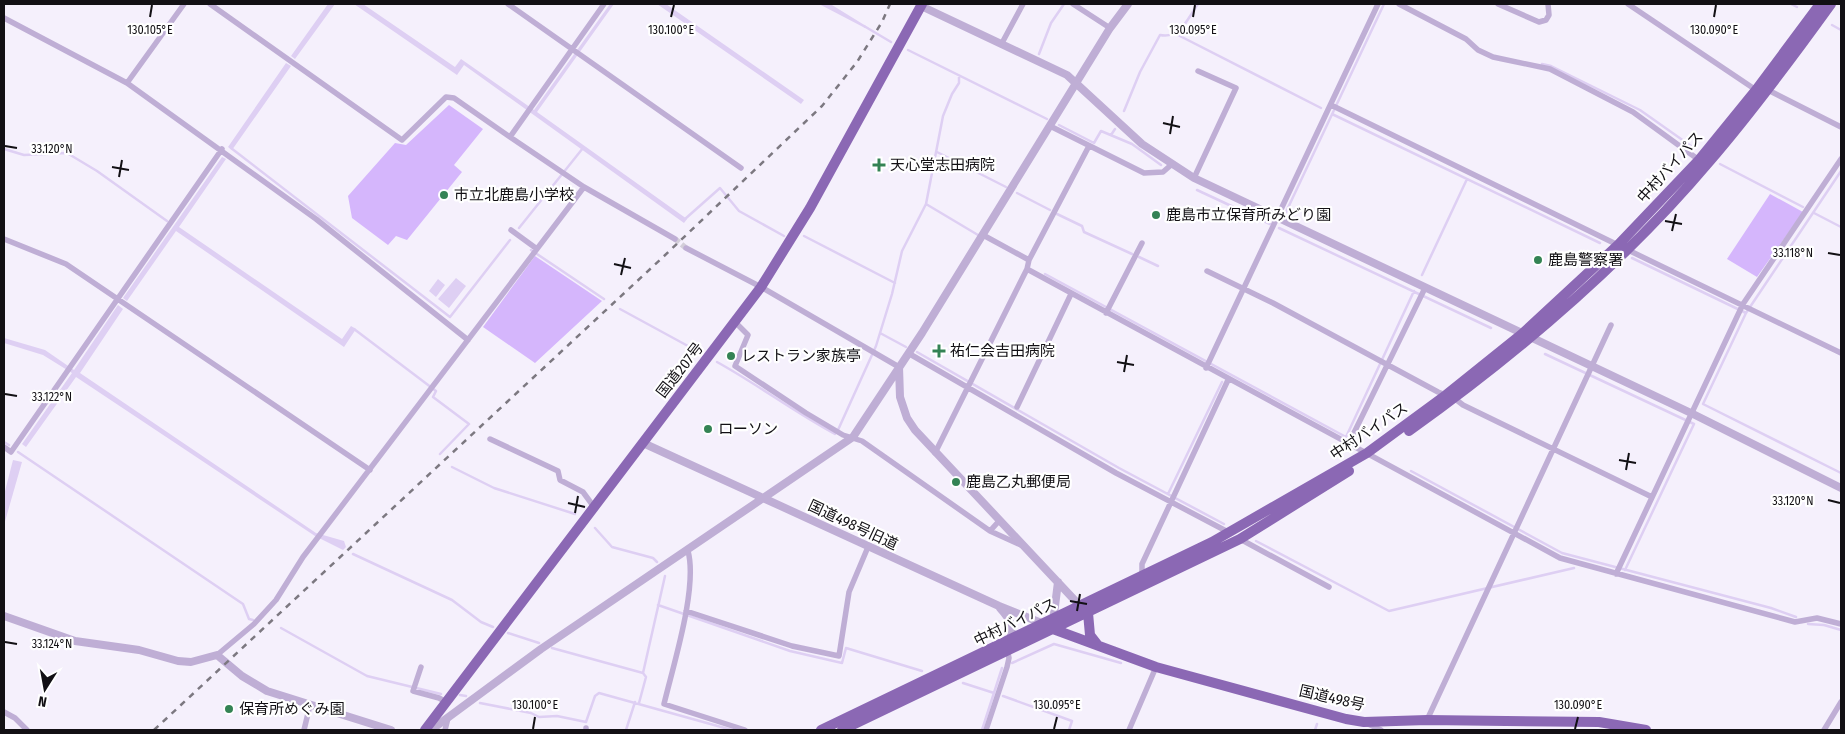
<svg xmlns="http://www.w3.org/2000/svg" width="1845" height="734" viewBox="0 0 1845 734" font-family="'Fira Sans Condensed','Noto Sans JP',sans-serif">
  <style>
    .green { fill: #d5b6fc }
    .water { fill: #decff3 }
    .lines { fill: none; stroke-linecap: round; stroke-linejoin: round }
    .stream { stroke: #decff3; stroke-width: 2.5 }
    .minor-tunnel { stroke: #d3ced9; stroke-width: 5.5; stroke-dasharray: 5.5 3; stroke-linecap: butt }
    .minor { stroke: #bfaed5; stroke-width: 5.5 }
    .tertiary { stroke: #bfaed5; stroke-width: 8 }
    .trunk { stroke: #8b68b4; stroke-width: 10 }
    .rail { stroke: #7c7880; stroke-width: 2.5; stroke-dasharray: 6 6; stroke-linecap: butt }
    .ticks { fill: none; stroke: #121014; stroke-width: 2 }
    .poi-dot { fill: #348354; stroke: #fff; stroke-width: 2 }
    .labels { text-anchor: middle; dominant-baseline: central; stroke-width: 4.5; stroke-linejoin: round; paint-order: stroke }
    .poi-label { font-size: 15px; fill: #121014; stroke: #fff; text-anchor: start }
    .street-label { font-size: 15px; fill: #121014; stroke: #fff }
    .ticks-label { font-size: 12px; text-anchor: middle; fill: #121014; stroke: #fff; stroke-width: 4.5; stroke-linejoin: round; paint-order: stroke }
  </style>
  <rect width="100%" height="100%" fill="#f5f0fc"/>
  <path class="green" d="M 449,105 L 483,129 L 454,165 L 462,172 L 407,240 L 396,236 L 388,245 L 352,218 L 348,196 L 395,143 L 406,145 Z
    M 1770,194 L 1803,212 L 1757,277 L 1727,259 Z
    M 535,256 L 602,301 L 535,363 L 483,327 Z"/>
  <path class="water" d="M 328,4 L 335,4 L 295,59 L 291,56 Z
    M 354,4 L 363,4 L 455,67 L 461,59 L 534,110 L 610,4 L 614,4 L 537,112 L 687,219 L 684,223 L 464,65 L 457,75 Z
    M 657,4 L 666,4 L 804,100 L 801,104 Z
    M 819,4 L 832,5 L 866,26 L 865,28 Z
    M 286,63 L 291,66 L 232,150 L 228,147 Z
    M 222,157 L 226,159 L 179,227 L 342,339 L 351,326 L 356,329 L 344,347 L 176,231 L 127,301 L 123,298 Z
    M 456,278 L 466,286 L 449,308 L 438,299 Z
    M 438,279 L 445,285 L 436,297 L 429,291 Z
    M 118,305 L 123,309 L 80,373 L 316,533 L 344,541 L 346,547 L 343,550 L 315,536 L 76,377 L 26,447 L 22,444 L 72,373 L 43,355 L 4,343 L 4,338 L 45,350 L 74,370 Z
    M 13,460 L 22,462 L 4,525 L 4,495 Z"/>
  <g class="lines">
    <path class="stream" d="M 1791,4 L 1797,7
      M 1832,25 L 1841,30
      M 864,26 L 891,42
      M 1176,34 L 1321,108
      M 908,50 L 1047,119
      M 1039,54 L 1051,23 L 1064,4
      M 1542,64 L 1551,66 L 1640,110 L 1691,146
      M 1124,111 L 1140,72 L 1160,35 C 1181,39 1187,19 1198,4
      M 1332,114 L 1600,243
      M 1059,125 L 1094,143 L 1101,131 L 1132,144 L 1161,165
      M 1111,135 L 1115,129
      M 231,148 L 450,317 L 510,240
      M 4,149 L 24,155 L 67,153 L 97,171 L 167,221
      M 937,152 L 1006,187
      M 1720,164 L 1803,207
      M 1841,171 L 1746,313 L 1703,404 L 1841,473
      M 1197,190 L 1270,224
      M 1017,193 L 1050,210
      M 926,204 L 978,235
      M 1286,212 L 1384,4
      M 1814,213 L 1841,227
      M 1057,214 L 1082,226 L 1084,232 L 1132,254
      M 685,219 L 720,188 L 739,211 L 784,236
      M 519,228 L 583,148
      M 1279,228 L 1491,328
      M 804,236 L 895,283
      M 531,250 L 604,299
      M 1139,257 L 1158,266
      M 1632,258 L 1746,313
      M 1045,274 L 1346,437 L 1414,291
      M 1422,275 L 1467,179
      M 620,309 L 699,352
      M 354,329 L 436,391 L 433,397 L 469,424 L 440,454
      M 880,333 L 906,347
      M 917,352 L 1119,468 L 1224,524
      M 1545,354 L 1694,424 L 1625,570
      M 717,362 C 757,384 794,412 835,434
      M 838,430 L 876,346 L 892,294 L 902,251 L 926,204 L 943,116 L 952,94 L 959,83 L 959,77
      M 4,442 L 9,445
      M 18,452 L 243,604 L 249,619 L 253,620
      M 452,467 L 494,488 L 575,514
      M 1411,471 L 1562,553 L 1771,608 L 1796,617
      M 1168,494 L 1222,382
      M 595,528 L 612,547 L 653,558 L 657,562
      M 1256,541 L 1389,611 L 1574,568
      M 353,554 L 452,600 L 481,622 L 493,627
      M 658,605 L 790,651 L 842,663 L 846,648 L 922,671
      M 1808,624 L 1824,625 L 1841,630
      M 281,628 L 367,676 L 441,694
      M 508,633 L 539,643
      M 552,648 L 643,673 L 646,677 L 639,703
      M 1012,663 L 1054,644 L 1121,663
      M 643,673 L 665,576
      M 963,683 L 994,693
      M 460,695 L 466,696
      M 1003,696 L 1072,721 L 1069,730
      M 480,703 L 531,713 L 539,717 L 557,716 L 586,722 L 595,696 L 599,693 L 732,730
      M 626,730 L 635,702
      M 982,730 L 1002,668
      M 1315,730 L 1317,724"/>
    <path class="minor-tunnel" d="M 675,239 L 686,248"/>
    <path class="minor" d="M 210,4 L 402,140 L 446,97 L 454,98 L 510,137
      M 508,4 L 741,168
      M 604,4 L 510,137 L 584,187 L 675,239
      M 1073,4 L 1110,28
      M 1399,4 L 1466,39 L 1478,50 L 1493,57 L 1550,69 L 1633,112 L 1699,160
      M 1498,4 L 1539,22 L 1546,20 L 1549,15 L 1548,4
      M 1628,4 L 1756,90
      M 4,18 L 127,83 L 316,219 L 468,340
      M 1002,43 L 1023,4
      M 127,83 L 184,4
      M 1768,90 L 1841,127
      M 1331,105 L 1618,245
      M 1050,126 L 1144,173 L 1163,172 L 1171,165
      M 1194,178 L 1236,88 L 1198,71
      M 511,230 L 537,249
      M 4,239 L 66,264 L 370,470
      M 686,248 L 761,287 L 899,367
      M 1628,250 L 1841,353
      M 1029,260 L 1089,146
      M 1027,269 L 1560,558 L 1795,622 L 1817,618 L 1841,624
      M 1207,271 L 1273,303 L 1438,392 L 1454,398 L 1463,405 L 1652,497
      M 1106,313 L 1142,243
      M 736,323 L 748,335 L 735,366 L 806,413 L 843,435 L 862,441 L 990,531 L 999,521
      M 908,353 L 1116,473 L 1230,533
      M 1206,368 L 1378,4
      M 1017,407 L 1071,294
      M 490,439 L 558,471 L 560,480 L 583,492 L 594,507
      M 1348,445 L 1425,288
      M 4,447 L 11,452 L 222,149
      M 935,453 L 1027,269 L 1029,260 L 983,235
      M 990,531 L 1023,546
      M 1240,539 L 1329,587
      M 688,551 C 698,588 673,666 664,704 L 745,730
      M 1616,574 L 1743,304 L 1841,159
      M 1142,576 L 1142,564 L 1228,380
      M 686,611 L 792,646 L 839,656 L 849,592 L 868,547
      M 217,655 L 254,624 L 276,600 L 303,557 L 584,187
      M 421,667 L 413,691 L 439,698 L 446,702
      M 4,712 L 15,718 L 27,730
      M 1427,720 L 1611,325
      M 1366,723 L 1381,730
      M 304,730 L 310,705
      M 445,730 L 448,718
      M 586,730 L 586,728
      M 986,730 L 1007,667 L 1009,658 L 1007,648
      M 1129,730 L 1156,667
      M 1824,730 L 1841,702"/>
    <path class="tertiary" d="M 921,6 L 1067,75 L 1142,144 L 1194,178 L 1691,413 L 1841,488
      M 899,367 L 900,397 L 907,418 L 915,430 L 1082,608
      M 643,443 L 999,606 L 1044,624
      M 1000,608 C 1010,619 1015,627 1009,642
      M 4,616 L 75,641 L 139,650 L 178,661 L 191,662 L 217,655 L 242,676 L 267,691 L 391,730
      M 1053,622 L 1058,582
      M 431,730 L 541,649 L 853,437 L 922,333 L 1110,28 L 1128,4"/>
    <path class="trunk" d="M 1409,431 C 1518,353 1622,265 1709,162 C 1753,111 1792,58 1831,4
      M 1088,613 L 1090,635 L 1097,644
      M 1053,629 L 1156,667 L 1346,719 L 1364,722 L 1427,720 L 1599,722 L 1646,730
      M 425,730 L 761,287 L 810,208 L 922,4
      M 821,730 L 1212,542 L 1367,453 L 1446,395 L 1522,334 L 1618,245 L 1699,160 L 1756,90 L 1820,4
      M 842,730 L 1240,539 L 1349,471"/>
    <path class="rail" d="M 154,730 L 662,258 L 822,106 L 857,62 L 882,22 L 890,4"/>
  </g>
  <path class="ticks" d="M 150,17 L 152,5M 671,17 L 674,5M 1193,17 L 1195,5M 1714,17 L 1716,5M 1163,123 L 1180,127M 1170,134 L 1173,116M 5,146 L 17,148M 112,167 L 129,170M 119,177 L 122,160M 1665,221 L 1682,224M 1672,231 L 1676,214M 1828,253 L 1840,255M 614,264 L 631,268M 621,275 L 625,258M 1117,362 L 1134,365M 1124,372 L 1127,355M 5,394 L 17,396M 1619,460 L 1636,463M 1626,470 L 1629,453M 1828,500 L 1840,503M 568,503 L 585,507M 575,513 L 578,496M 1070,601 L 1087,604M 1077,611 L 1080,594M 5,642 L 17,644M 533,729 L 535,717M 1054,729 L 1057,717M 1575,729 L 1578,717"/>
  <g class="poi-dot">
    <path d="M876.5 157.5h5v5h5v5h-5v5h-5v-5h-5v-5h5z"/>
    <circle cx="444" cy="195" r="5"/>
    <circle cx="1156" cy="215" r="5"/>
    <circle cx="1538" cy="260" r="5"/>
    <path d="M936.5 343.5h5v5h5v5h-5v5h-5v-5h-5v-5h5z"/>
    <circle cx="731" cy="356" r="5"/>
    <circle cx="708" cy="429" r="5"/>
    <circle cx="956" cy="482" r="5"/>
    <circle cx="229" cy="709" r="5"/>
  </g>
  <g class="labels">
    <g class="poi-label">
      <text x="890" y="165">天心堂志田病院</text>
      <text x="454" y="195">市立北鹿島小学校</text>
      <text x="1166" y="215">鹿島市立保育所みどり園</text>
      <text x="1548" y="260">鹿島警察署</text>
      <text x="950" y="351">祐仁会吉田病院</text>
      <text x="741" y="356">レストラン家族亭</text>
      <text x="718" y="429">ローソン</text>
      <text x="966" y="482">鹿島乙丸郵便局</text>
      <text x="239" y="709">保育所めぐみ園</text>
    </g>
    <g class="street-label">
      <text transform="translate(1670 167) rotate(-48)">中村バイパス</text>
      <text transform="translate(680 370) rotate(-52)">国道207号</text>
      <text transform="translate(1369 431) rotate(-34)">中村バイパス</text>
      <text transform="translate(853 525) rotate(25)">国道498号旧道</text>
      <text transform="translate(1015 622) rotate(-26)">中村バイパス</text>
      <text transform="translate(1332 698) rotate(13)">国道498号</text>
    </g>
  </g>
  <g class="ticks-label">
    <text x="150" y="34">130.105°E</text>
    <text x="671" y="34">130.100°E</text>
    <text x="1193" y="34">130.095°E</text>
    <text x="1714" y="34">130.090°E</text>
    <text x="52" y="153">33.120°N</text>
    <text x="1793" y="257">33.118°N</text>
    <text x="52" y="401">33.122°N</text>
    <text x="1793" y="505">33.120°N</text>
    <text x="52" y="648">33.124°N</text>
    <text x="535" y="709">130.100°E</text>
    <text x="1057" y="709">130.095°E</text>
    <text x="1578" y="709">130.090°E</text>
  </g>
  <rect width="1845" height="734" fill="none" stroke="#121014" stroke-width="10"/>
  <g transform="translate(45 689) rotate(191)" stroke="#ffffff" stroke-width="4" paint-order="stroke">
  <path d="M0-4L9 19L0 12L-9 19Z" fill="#121014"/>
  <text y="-8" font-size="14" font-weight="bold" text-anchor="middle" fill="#121014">N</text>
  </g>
</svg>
